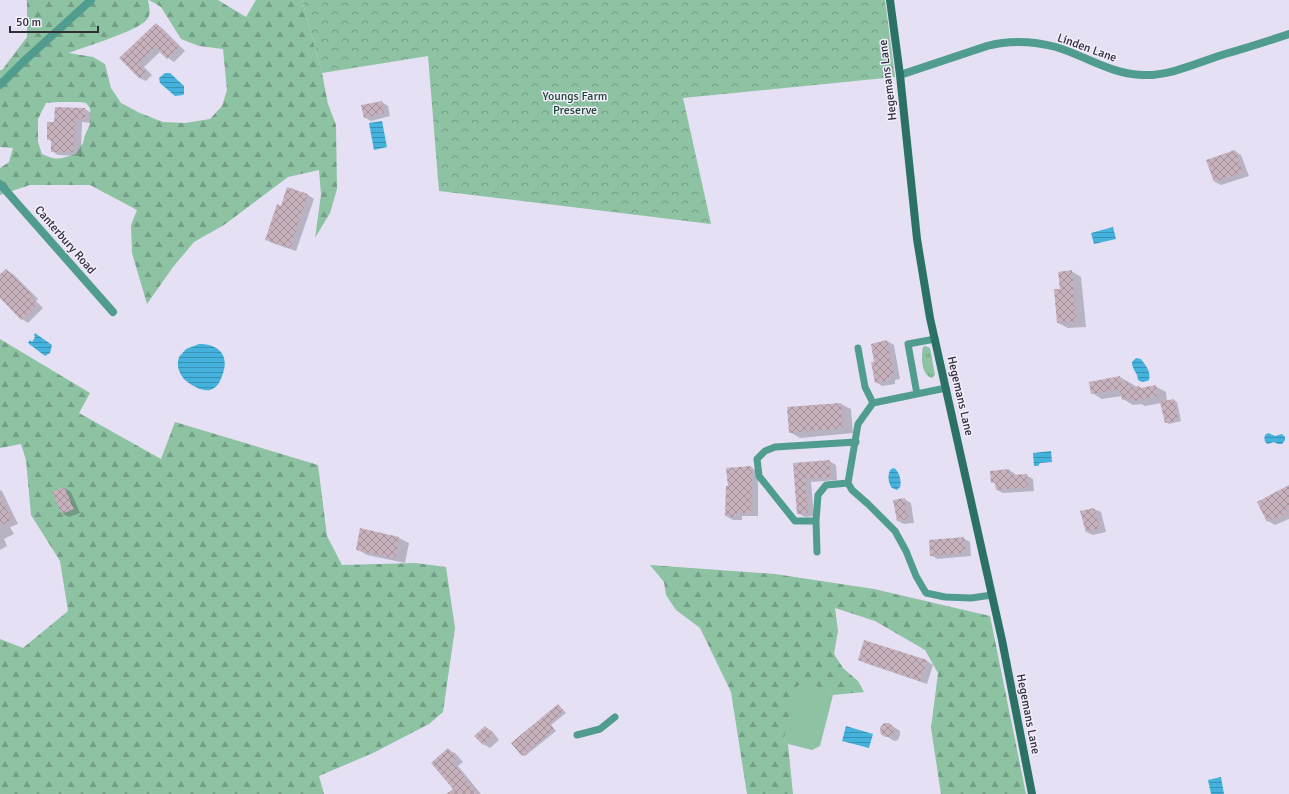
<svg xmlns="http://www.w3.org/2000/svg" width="1289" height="794" viewBox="0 0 1289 794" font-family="Signika,sans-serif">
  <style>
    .grass { fill: url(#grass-tufts) }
    .forest { fill: url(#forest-firs); fill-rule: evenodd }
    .park { fill: url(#park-crowns) }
    .garden { fill: #8dc2a3 }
    .water { fill: url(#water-rules) }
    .shadow { fill: #0003 }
    .building { fill: url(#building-cross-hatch) }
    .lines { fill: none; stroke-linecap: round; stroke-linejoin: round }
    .lane { stroke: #509c8f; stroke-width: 7 }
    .street { stroke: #509c8f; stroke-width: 8 }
    .secondary { stroke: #2b7166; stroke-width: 8 }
    .labels { text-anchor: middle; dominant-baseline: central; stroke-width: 3; stroke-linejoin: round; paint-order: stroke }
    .street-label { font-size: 12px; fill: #302e35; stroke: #f3eefe }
    .park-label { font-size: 12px; fill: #1d4531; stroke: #f3eefe }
  </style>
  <defs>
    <pattern id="grass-tufts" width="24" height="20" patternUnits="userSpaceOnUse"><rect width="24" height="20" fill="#8dc2a3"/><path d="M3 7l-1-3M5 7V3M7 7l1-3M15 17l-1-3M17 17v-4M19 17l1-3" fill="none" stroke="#749e86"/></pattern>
    <pattern id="forest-firs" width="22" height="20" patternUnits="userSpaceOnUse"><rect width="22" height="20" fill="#8dc2a3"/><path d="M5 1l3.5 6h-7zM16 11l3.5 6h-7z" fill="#749e86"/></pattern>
    <pattern id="park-crowns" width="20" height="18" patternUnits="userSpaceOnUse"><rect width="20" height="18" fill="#8dc2a3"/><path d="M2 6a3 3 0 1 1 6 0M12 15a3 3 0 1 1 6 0" fill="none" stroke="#749e86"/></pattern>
    <pattern id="water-rules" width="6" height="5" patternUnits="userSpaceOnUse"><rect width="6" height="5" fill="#44b2dc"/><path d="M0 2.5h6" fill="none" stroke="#3991b3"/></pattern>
    <pattern id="building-cross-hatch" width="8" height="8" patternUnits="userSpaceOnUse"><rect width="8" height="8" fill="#c6b1bc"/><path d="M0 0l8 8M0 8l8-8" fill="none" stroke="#a1909a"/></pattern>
  </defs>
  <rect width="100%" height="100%" fill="#e6e0f4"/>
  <path class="grass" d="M 925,346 L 930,348 L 935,375 L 932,378 C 921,375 921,357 923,347 Z"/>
  <path class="forest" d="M 26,0 L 148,0 C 149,6 151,13 148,18 C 142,30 83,47 69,53 L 93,57 L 105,64 L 111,88 L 121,103 L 140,113 L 163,122 L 185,123 L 210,119 L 222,106 L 227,90 L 223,49 L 199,46 L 181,39 L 161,7 L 149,0 L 218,0 L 246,17 L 256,0 L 302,0 L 322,73 L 328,104 L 336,125 L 337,189 L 330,213 L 315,238 L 321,195 L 319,170 L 288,177 L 224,225 L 194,242 L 173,267 L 147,304 L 132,253 L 131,225 L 137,210 L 90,185 L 30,185 L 0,195 L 0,168 L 9,162 L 13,148 L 0,147 L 0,70 L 2,70 L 27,37 L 27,1 ZM 58,102 L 80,102 L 86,103 L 90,108 L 91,118 L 89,126 L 85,135 L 83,143 L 76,154 C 60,159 57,161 42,154 L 38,142 L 38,119 L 46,103 Z
    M 0,339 L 90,393 L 79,413 L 161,459 L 175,422 L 318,465 L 327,536 L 342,565 L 416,563 L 446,567 L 455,628 L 443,712 L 429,724 L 373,753 L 319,776 L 324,794 L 0,794 L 0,639 L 23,648 L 68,611 L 60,561 L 31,515 L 26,460 L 21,444 L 0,448 Z
    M 650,565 L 775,574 L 874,589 L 990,616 L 1026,794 L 941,794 L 931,728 L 938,673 L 925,650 L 875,621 L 835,608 L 838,631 L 834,654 L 843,668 L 858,681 L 864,692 L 833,695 L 828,689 L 784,738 L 788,744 L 793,794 L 747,794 L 731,692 L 700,628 L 676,610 L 666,595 L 664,582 Z"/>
  <path class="park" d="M 302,0 L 885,0 L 895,77 L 683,98 L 711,224 L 439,191 L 428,56 L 322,73 Z"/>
  <path class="garden" d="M 805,683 L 828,689 L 833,695 L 820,746 L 812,750 L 788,744 L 784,738 L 797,686 Z"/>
  <path class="water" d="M 165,73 L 170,73 L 184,86 L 184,94 L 183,95 L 175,96 L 160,83 L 159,78 Z
    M 382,121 L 387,147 L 374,150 L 369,123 Z
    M 1113,227 L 1116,239 L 1094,244 L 1091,233 Z
    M 35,333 L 52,345 L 50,353 L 45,356 L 28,343 L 30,340 L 32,342 L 35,337 L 34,335 Z
    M 199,344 C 220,344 230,356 222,376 C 220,382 217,388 210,390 C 202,392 191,385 185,380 C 179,374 176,365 179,357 L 186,349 Z
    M 1136,358 L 1141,359 C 1146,366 1151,371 1149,380 C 1145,382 1142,383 1138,380 C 1138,373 1132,370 1132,362 Z
    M 1268,433 L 1275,436 L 1282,434 L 1285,437 L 1285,440 L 1282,444 L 1278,444 L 1274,442 L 1268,444 C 1264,442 1264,439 1265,435 Z
    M 1051,451 L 1052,462 L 1040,463 L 1038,466 L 1034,466 L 1033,453 Z
    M 894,468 C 899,471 902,481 900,487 L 897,490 L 892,488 C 888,483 887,474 891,469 Z
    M 846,726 L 873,734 L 869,748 L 842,741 Z
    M 1221,777 L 1224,794 L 1211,794 L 1208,780 Z"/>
  <path class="shadow" d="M 156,24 L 162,28 L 185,51 L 174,62 L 168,58 L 161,51 L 144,67 L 152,75 L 146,81 L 139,78 L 121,59 Z
    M 382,102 L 388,106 L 390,116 L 371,121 L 364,117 Z
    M 85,109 L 91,113 L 91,123 L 82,122 L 81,156 L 58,155 L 52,151 L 52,142 L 48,139 L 55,123 Z
    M 1235,151 L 1241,155 L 1249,176 L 1221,185 L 1215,182 Z
    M 308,195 L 314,199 L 296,251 L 272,243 L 266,239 L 281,207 Z
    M 6,270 L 13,274 L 38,299 L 36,301 L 43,308 L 28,323 L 22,319 L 0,297 L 0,276 Z
    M 1071,271 L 1081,277 L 1086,327 L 1068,328 L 1058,323 L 1061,290 Z
    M 887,341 L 894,345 L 900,379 L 895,380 L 895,384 L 882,386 L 876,382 L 876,362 L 872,344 Z
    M 1120,377 L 1137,387 L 1142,389 L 1155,386 L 1166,392 L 1167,402 L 1174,400 L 1177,402 L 1181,421 L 1169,424 L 1166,422 L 1162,403 L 1145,406 L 1141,404 L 1133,405 L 1123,399 L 1122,396 L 1102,399 L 1092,393 Z
    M 841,404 L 851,409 L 853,433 L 800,438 L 790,432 Z
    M 829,461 L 836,465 L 837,480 L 811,482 L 814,516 L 805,517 L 798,513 L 794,464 Z
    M 751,467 L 757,471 L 758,484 L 758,516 L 742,516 L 742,520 L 733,520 L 726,516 L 729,487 Z
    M 1009,470 L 1015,474 L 1016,476 L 1026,475 L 1033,479 L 1034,491 L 1003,493 L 997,490 L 996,484 L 992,482 Z
    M 1289,487 L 1289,519 L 1275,525 L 1268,521 Z
    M 64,488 L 71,492 L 80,513 L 69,517 L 63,514 Z
    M 0,490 L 2,491 L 18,524 L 10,527 L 14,534 L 4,539 L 7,546 L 0,550 Z
    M 904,499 L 911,503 L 914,523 L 904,524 L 898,521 Z
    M 1094,509 L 1101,512 L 1106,532 L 1093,535 L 1086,532 L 1081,512 Z
    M 399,538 L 409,543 L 405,563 L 367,555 L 357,549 Z
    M 963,538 L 970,542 L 971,556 L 937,559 L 931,555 Z
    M 865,641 L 927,661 L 933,665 L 927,684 L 865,663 L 859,660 Z
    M 558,705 L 566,713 L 551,725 L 556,731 L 525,756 L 522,755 Z
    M 888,723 L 900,731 L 900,735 L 898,740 L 894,741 L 883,734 L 881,728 L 883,724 Z
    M 485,727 L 492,731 L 499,740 L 490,748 L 483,744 Z
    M 448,750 L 455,753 L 463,762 L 458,766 L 481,794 L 448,794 L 454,789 Z"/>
  <path class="building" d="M 156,23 L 179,47 L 167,59 L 155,47 L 138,63 L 146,71 L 139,78 L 119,58 Z
    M 382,101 L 384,113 L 364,118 L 361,105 Z
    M 55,107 L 85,108 L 85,119 L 75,119 L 74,152 L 51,152 L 51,140 L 47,140 L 47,122 L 54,122 Z
    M 1235,150 L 1243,172 L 1214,182 L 1206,160 Z
    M 287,187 L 308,194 L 290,248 L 265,240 L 277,204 L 281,206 Z
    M 6,269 L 32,295 L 30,296 L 38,304 L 21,320 L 0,298 L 0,274 Z
    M 1072,270 L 1076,322 L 1057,323 L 1054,289 L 1060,289 L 1058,272 Z
    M 887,340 L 894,376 L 889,377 L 889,380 L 875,383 L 871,362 L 874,362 L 871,344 Z
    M 1120,376 L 1121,382 L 1128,381 L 1129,388 L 1139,386 L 1140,388 L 1156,385 L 1157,396 L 1134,401 L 1133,398 L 1122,400 L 1120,389 L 1091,394 L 1089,382 Z
    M 1174,399 L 1178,420 L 1165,423 L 1160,402 Z
    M 841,403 L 843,428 L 789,433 L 787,407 Z
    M 830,460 L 831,477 L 805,479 L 808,513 L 797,514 L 793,463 Z
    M 751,466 L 752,479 L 751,513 L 736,513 L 736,517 L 725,516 L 726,486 L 728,486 L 726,468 Z
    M 1009,469 L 1010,475 L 1027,474 L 1028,487 L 996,490 L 995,482 L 991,483 L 990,471 Z
    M 1289,485 L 1289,510 L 1285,512 L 1286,514 L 1276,519 L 1275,517 L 1267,522 L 1257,502 Z
    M 64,487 L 74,509 L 62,514 L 52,492 Z
    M 0,496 L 12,520 L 0,526 Z
    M 905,498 L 908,519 L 897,521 L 893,500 Z
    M 1094,508 L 1100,528 L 1086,532 L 1080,511 Z
    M 360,528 L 399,537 L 395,558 L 356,550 Z
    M 964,537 L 965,553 L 930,556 L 929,540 Z
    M 864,640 L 927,660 L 920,681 L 858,660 Z
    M 558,704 L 564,711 L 549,723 L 554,729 L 522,756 L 511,743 Z
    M880 730a7 7 0 1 1 14 0a7 7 0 1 1-14 0Z
    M 485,726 L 494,735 L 483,745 L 474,736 Z
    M 448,748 L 457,758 L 452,762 L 478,794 L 446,794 L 453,789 L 431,763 Z"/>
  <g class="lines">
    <path class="lane" d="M 858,348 L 865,387 L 873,403
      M 946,388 L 873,403 L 858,424 L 848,483 L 852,490 L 868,504 L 895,531 L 906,551 L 916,576 L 926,593 L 945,597 L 971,598 L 992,595
      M 917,394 L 908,344 L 935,339
      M 848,483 L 826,485 L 818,495 L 816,521 L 795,521 L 759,476 L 757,459 L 765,451 L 775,447 L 856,442
      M 816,521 L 817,552
      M 577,735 L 600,729 L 615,717"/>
    <path class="street" d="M 900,75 L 987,46 C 1010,40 1033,41 1056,47 C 1086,56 1110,74 1143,75 C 1171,76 1199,62 1225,54 C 1246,48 1268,41 1289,34
      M 0,85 L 23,62 L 91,0
      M 0,184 L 113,312"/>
    <path class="secondary" d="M 890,0 L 900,75 L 917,239 L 930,318 L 1002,640 L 1032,794"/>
  </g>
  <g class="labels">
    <g class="street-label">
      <text transform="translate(1087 48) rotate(20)">Linden Lane</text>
      <text transform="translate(888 80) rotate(-97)">Hegemans Lane</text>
      <text transform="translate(65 240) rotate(49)">Canterbury Road</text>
      <text transform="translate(960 396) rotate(77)">Hegemans Lane</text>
      <text transform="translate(1028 714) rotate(79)">Hegemans Lane</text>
    </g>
    <g class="park-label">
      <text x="575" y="96">Youngs Farm<tspan x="575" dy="14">Preserve</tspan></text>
    </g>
  </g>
  <path d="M10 26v6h88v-6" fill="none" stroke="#302e35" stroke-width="2"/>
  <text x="16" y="26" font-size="12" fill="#302e35" stroke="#f3eefe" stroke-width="3" paint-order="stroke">50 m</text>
</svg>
